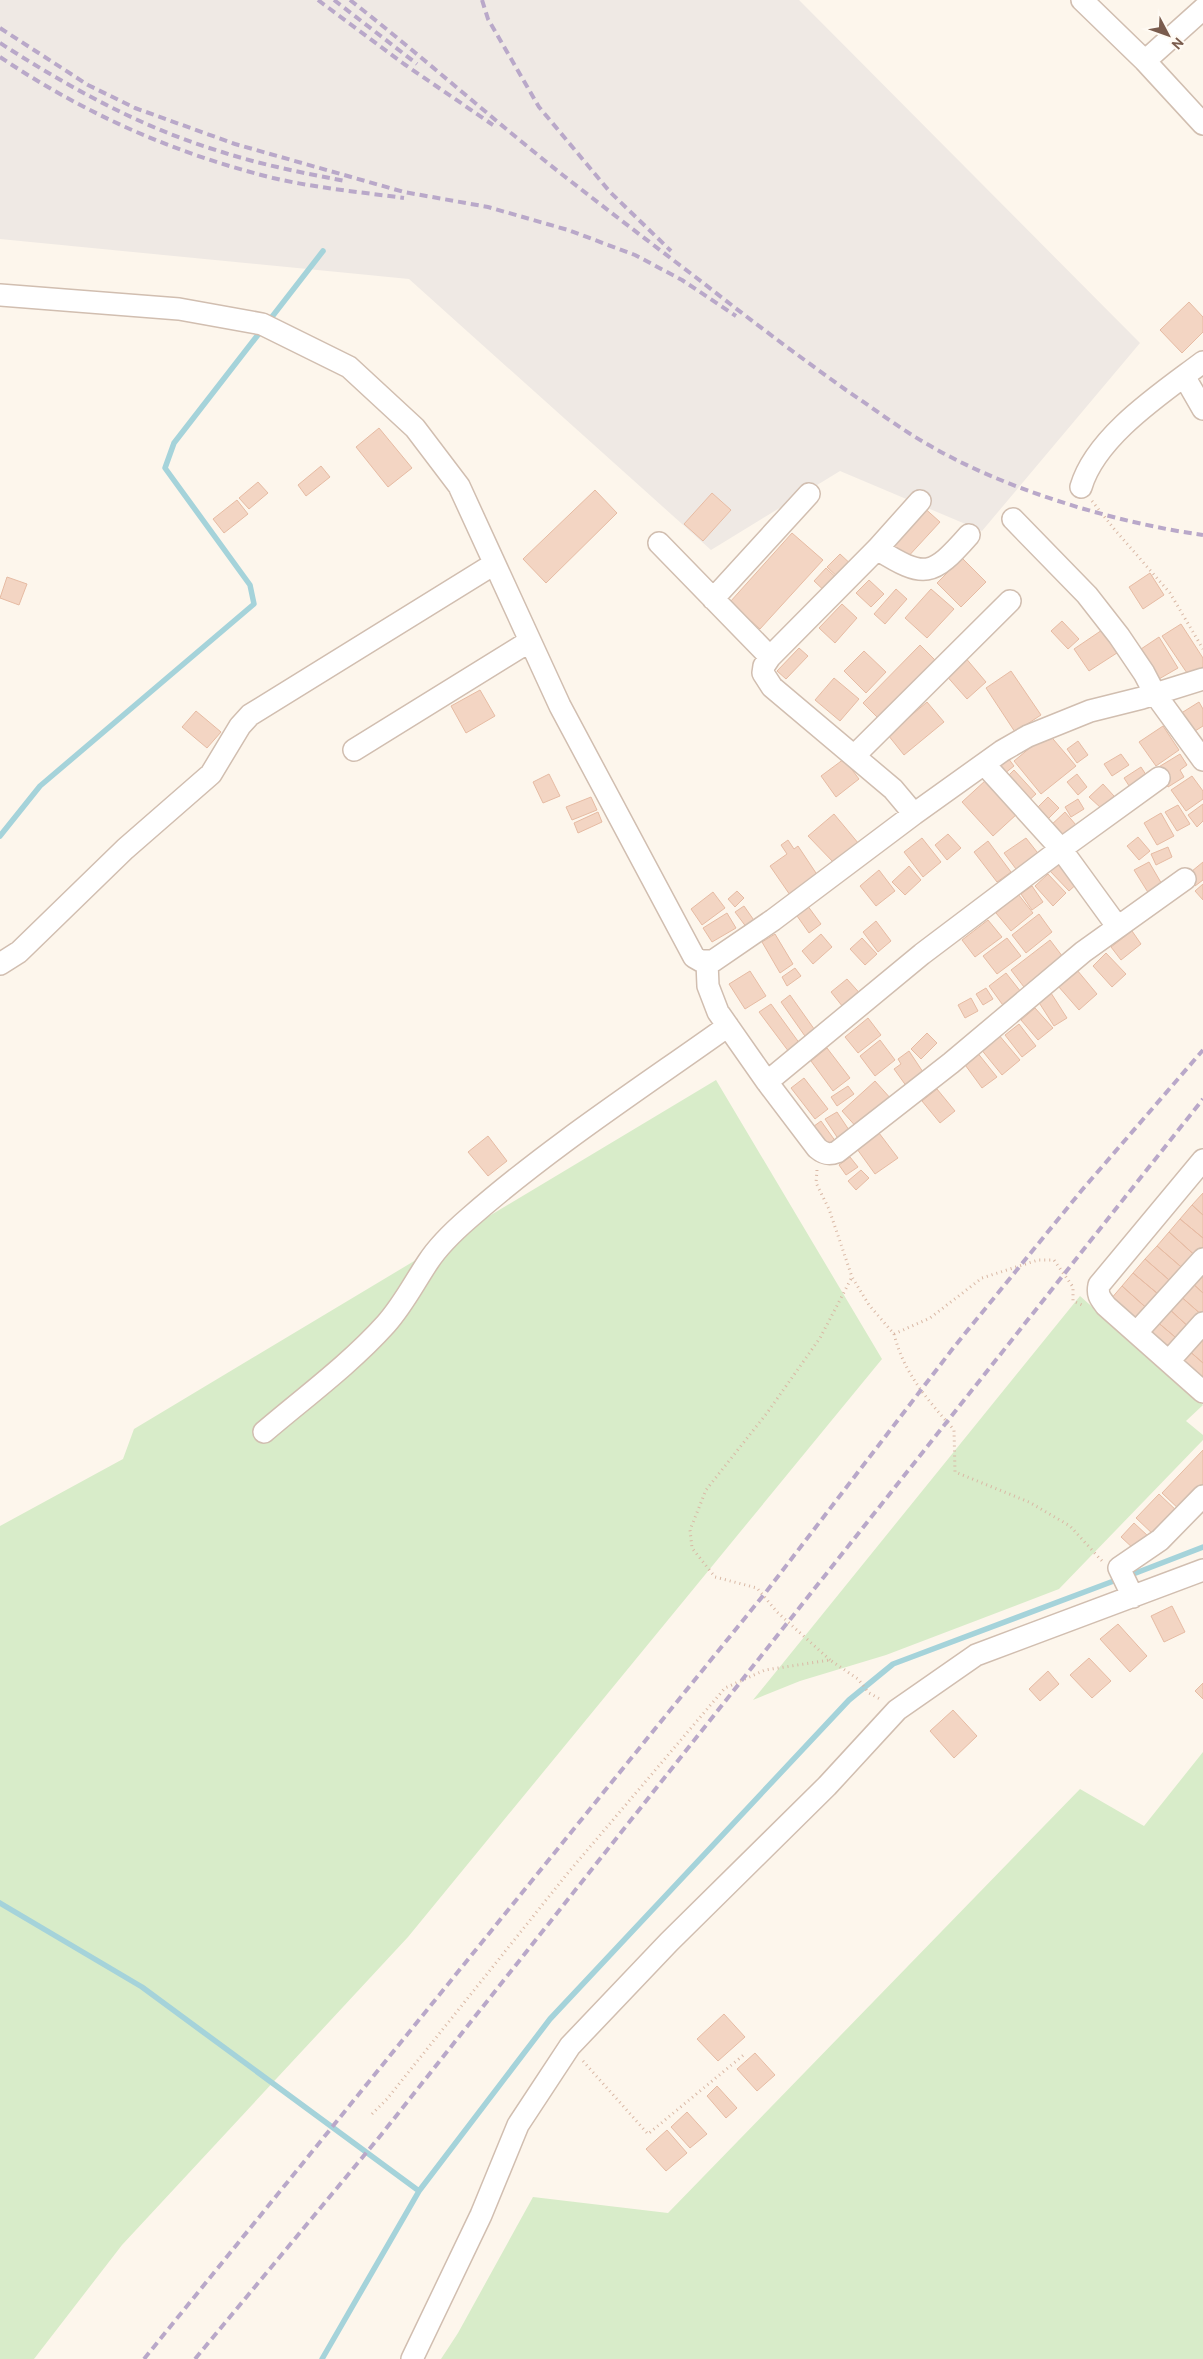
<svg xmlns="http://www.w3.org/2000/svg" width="1203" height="2359" viewBox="0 0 1203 2359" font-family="Overpass,sans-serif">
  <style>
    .industrial { fill: #efe9e4 }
    .green { fill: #d8ecc9 }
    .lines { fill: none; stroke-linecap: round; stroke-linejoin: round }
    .stream { stroke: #a5d3da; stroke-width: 5.5 }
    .building { fill: #f3d5c3; stroke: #e6bba3 }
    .minor-casing { stroke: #d1beb0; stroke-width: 24 }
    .path { stroke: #d9b8a5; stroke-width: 3; stroke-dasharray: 1 4; stroke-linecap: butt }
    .minor { stroke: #fff; stroke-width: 21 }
    .rail { stroke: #b9a8c9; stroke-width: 4; stroke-dasharray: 8 5; stroke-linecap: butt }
  </style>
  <rect width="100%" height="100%" fill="#fdf6ec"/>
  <path class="industrial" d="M 0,0 L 799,0 L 1140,343 L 982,531 L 840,471 L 711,550 L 409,279 L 0,239 Z"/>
  <path class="green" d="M 716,1080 L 882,1359 L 408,1937 L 122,2245 L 34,2359 L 0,2359 L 0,1526 L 123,1459 L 134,1429 Z
    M 1080,1296 L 1203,1405 L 1186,1421 L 1203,1435 L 1203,1440 L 1059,1589 L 886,1655 L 800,1681 L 753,1700 Z
    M 1203,1752 L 1203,2359 L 441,2359 L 458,2333 L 533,2197 L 668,2213 L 1080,1789 L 1144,1826 Z"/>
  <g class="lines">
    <path class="stream" d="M 0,836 L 40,786 L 254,604 L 250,585 L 165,468 L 174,443 L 323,251
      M 1128,1576 L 1203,1547
      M 0,1903 L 142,1987 L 419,2191 L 550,2019 L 849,1700 L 893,1664 L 1119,1579
      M 322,2359 L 419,2191"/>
  </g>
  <path class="building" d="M 1189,302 L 1203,317 L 1203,332 L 1182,353 L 1160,330 Z
    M 379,428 L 412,468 L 388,487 L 356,447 Z
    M 321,466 L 330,477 L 306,496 L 298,485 Z
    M 258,482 L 268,493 L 249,509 L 239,498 Z
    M 595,490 L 617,513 L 546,583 L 523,559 Z
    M 712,493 L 731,510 L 703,541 L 684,524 Z
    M 237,500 L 248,514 L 224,533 L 213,519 Z
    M 921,505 L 940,522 L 905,560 L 887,543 Z
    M 792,533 L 823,560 L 760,629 L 730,602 Z
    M 840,554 L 855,568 L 842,581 L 827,567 Z
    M 962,558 L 986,582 L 961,607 L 937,583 Z
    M 826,568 L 841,582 L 829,595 L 814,581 Z
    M 1150,573 L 1164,595 L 1143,609 L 1129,587 Z
    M 7,577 L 27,584 L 19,605 L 0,598 Z
    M 869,580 L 884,594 L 871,607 L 856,593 Z
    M 896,589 L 907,599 L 885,624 L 874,614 Z
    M 931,589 L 954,609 L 927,638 L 905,618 Z
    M 842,604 L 857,618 L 835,643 L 819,628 Z
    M 1062,621 L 1079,639 L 1068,649 L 1051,631 Z
    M 1181,624 L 1203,658 L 1203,667 L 1189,676 L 1162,636 Z
    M 1105,628 L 1120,651 L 1089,671 L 1074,649 Z
    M 1159,637 L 1178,668 L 1159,679 L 1141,649 Z
    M 920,645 L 939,664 L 882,722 L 863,703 Z
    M 799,648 L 808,656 L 786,679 L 777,671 Z
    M 864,651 L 886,672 L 866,693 L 844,671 Z
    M 964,656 L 986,682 L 967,699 L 944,673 Z
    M 1011,671 L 1041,715 L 1015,732 L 986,688 Z
    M 834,678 L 859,699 L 840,721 L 815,700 Z
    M 480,690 L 495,716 L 466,733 L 451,706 Z
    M 927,702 L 944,722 L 904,755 L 888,735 Z
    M 1199,702 L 1203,709 L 1203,726 L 1187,736 L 1175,717 Z
    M 196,711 L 221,732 L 207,748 L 182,727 Z
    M 1163,726 L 1179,750 L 1156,766 L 1139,742 Z
    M 1048,733 L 1076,766 L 1041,794 L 1014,761 Z
    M 1078,741 L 1088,755 L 1077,763 L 1067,749 Z
    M 1121,754 L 1129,765 L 1112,776 L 1104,764 Z
    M 1180,754 L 1187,765 L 1180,770 L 1184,777 L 1168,787 L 1157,768 Z
    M 1008,758 L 1014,766 L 1004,774 L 998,766 Z
    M 844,759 L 859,779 L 836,797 L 821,776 Z
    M 1141,767 L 1150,781 L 1133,792 L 1124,778 Z
    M 1014,770 L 1036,794 L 1025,804 L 1003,781 Z
    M 549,774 L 560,796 L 543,803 L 533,782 Z
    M 1077,774 L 1087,787 L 1078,795 L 1067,782 Z
    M 1192,776 L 1203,791 L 1203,799 L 1186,811 L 1171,790 Z
    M 986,780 L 1017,814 L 993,836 L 962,802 Z
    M 1103,784 L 1114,796 L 1101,808 L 1089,797 Z
    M 591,797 L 597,810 L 572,820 L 566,807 Z
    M 1048,797 L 1059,808 L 1047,820 L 1036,809 Z
    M 1078,799 L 1084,809 L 1071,817 L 1065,807 Z
    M 1203,804 L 1203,821 L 1197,827 L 1188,815 Z
    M 1178,805 L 1190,824 L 1177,831 L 1165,812 Z
    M 598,812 L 602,822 L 578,833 L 574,823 Z
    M 1065,812 L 1076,825 L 1059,839 L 1049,827 Z
    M 1161,813 L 1174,836 L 1157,845 L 1144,823 Z
    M 834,814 L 859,844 L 835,864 L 808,836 Z
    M 948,834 L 961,848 L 947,860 L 935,845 Z
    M 1138,837 L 1150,851 L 1139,860 L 1127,846 Z
    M 922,838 L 941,862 L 923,877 L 904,852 Z
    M 1026,838 L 1041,857 L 1019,873 L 1004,853 Z
    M 788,840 L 794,849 L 798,846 L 818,876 L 790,895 L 770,866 L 787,854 L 781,845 Z
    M 988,841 L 1011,872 L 997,882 L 974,852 Z
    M 1168,847 L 1172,857 L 1156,865 L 1151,854 Z
    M 1061,861 L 1080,881 L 1069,891 L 1050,871 Z
    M 1149,862 L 1163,886 L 1149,894 L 1134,870 Z
    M 1203,862 L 1203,880 L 1195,886 L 1186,876 Z
    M 909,866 L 921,880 L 905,895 L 892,882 Z
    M 879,870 L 895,891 L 876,906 L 860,886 Z
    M 1048,874 L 1066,893 L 1053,906 L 1035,886 Z
    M 1203,884 L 1203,900 L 1195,891 Z
    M 1032,886 L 1043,902 L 1032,910 L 1021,894 Z
    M 737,891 L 744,898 L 735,907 L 728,899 Z
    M 713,892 L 725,908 L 702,925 L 691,909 Z
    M 1018,894 L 1033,913 L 1011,931 L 996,913 Z
    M 807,905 L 821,924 L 809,933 L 795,913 Z
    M 744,906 L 758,926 L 750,932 L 735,912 Z
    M 727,913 L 736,928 L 712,942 L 703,928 Z
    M 1039,914 L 1052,932 L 1026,953 L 1012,935 Z
    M 988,920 L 1002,937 L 975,957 L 962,940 Z
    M 876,921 L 891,941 L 878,952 L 863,932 Z
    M 1132,931 L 1141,944 L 1121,960 L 1111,947 Z
    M 775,934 L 793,964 L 780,973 L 762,942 Z
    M 821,934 L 832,947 L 813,964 L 802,951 Z
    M 862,938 L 877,954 L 865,965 L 850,949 Z
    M 1007,938 L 1021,956 L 997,974 L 983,956 Z
    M 1050,940 L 1066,961 L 1027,991 L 1011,970 Z
    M 1106,953 L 1126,974 L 1112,987 L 1093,966 Z
    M 795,968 L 801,976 L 787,986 L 782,977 Z
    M 1077,970 L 1097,994 L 1079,1010 L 1058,986 Z
    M 750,971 L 766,996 L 745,1009 L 729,984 Z
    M 1006,973 L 1021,992 L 1005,1008 L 989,986 Z
    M 847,979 L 864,998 L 847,1012 L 831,992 Z
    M 986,988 L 993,999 L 983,1005 L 976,994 Z
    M 1051,993 L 1067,1018 L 1054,1026 L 1038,1001 Z
    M 790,995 L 817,1033 L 807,1039 L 781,1002 Z
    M 971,998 L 978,1011 L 965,1018 L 958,1005 Z
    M 771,1004 L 800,1044 L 789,1052 L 759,1012 Z
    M 1035,1008 L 1053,1028 L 1038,1040 L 1021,1020 Z
    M 868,1018 L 881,1035 L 858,1053 L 845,1037 Z
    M 1019,1024 L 1036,1046 L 1022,1057 L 1005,1035 Z
    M 927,1033 L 937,1043 L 921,1059 L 911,1049 Z
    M 998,1034 L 1020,1060 L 1002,1075 L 980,1048 Z
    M 880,1040 L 895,1060 L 875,1076 L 860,1056 Z
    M 827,1048 L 850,1078 L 833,1091 L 811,1061 Z
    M 909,1051 L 925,1075 L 907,1087 L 894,1069 L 901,1064 L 898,1059 Z
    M 976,1051 L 997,1077 L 982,1088 L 963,1062 Z
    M 804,1078 L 828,1109 L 815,1119 L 791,1088 Z
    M 875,1081 L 892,1100 L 859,1130 L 842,1111 Z
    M 848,1086 L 854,1094 L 837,1106 L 831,1097 Z
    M 937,1089 L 955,1111 L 940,1123 L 922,1101 Z
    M 837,1112 L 851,1133 L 839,1140 L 825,1119 Z
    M 821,1121 L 836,1142 L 825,1150 L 810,1129 Z
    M 879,1133 L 898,1158 L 875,1174 L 857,1149 Z
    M 488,1136 L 507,1161 L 488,1176 L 468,1152 Z
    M 850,1157 L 858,1167 L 846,1175 L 839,1165 Z
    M 861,1170 L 869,1178 L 856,1190 L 848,1181 Z
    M 1203,1193 L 1203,1215 L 1192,1205 Z
    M 1192,1205 L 1203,1215 L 1203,1238 L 1180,1219 Z
    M 1180,1219 L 1203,1238 L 1203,1254 L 1199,1259 L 1169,1232 Z
    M 1169,1232 L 1199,1259 L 1187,1272 L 1157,1246 Z
    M 1157,1246 L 1187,1272 L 1176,1286 L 1145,1259 Z
    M 1145,1259 L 1176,1286 L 1164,1299 L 1133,1273 Z
    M 1203,1270 L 1203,1293 L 1190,1281 Z
    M 1133,1273 L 1164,1299 L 1152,1313 L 1122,1286 Z
    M 1190,1281 L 1203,1293 L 1203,1316 L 1178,1294 Z
    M 1122,1286 L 1152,1313 L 1140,1326 L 1110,1300 Z
    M 1178,1294 L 1203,1316 L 1192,1330 L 1167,1307 Z
    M 1167,1307 L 1192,1330 L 1181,1342 L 1155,1320 Z
    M 1155,1320 L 1181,1342 L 1169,1355 L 1144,1332 Z
    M 1199,1336 L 1203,1340 L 1203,1363 L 1187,1349 Z
    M 1187,1349 L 1203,1363 L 1203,1386 L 1175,1362 Z
    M 1203,1450 L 1203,1492 L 1183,1513 L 1162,1493 Z
    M 1159,1494 L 1178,1512 L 1155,1536 L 1136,1518 Z
    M 1134,1523 L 1148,1536 L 1135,1550 L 1121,1537 Z
    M 1172,1606 L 1185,1632 L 1164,1642 L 1151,1616 Z
    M 1118,1624 L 1147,1656 L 1130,1672 L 1100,1639 Z
    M 1089,1658 L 1111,1681 L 1092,1698 L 1070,1675 Z
    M 1048,1671 L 1059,1684 L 1040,1701 L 1029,1689 Z
    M 1203,1683 L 1203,1699 L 1195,1691 Z
    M 953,1710 L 977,1736 L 954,1758 L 930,1731 Z
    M 724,2014 L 745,2037 L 718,2061 L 697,2039 Z
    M 755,2053 L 775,2075 L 757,2091 L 737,2069 Z
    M 717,2086 L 737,2108 L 726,2118 L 707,2096 Z
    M 687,2112 L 707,2134 L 690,2148 L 671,2127 Z
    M 667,2130 L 687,2153 L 666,2171 L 646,2149 Z"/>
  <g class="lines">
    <g class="minor-casing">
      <path id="minor" d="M 1082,0 L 1145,61 L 1203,124
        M 1145,61 L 1203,9
        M 0,295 L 179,309 L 262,324 L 349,367 L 415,428 L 459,486 L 560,706 L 694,957 L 701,961 L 713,961 L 773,920 L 914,814 L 1002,751 L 1028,736 L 1090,711 L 1142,698 L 1203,679
        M 1184,376 L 1203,409
        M 1081,487 C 1096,436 1162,393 1203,362
        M 1013,519 L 1087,595 L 1119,636 L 1144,673 L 1155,694 L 1203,760
        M 659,543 L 770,657 L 764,666 L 763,673 L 772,687 L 893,789 L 914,814
        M 877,549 C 925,579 932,577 969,535
        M 713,599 L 809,494
        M 770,657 L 877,549 L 920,501
        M 354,750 L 530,641
        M 854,756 L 1010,601
        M 985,765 L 1061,849 L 1117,926
        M 707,962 L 708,986 L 718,1012 L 767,1082 L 817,1148 C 824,1154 829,1155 837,1152 L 951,1063 L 1083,952 L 1185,879
        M 0,964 L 19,952 L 125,849 L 211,774 L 240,726 L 250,715 L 494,564
        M 767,1082 L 922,954 L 1061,849 L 1159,778
        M 1203,1160 L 1099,1285 C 1097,1295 1100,1298 1106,1306 L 1203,1392
        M 1137,1332 L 1203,1259
        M 1169,1361 L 1203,1323
        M 264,1432 C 305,1397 350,1364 386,1324 C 403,1305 414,1283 428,1262 C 439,1245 454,1231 469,1218 C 550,1147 641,1088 728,1026
        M 1133,1597 L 1119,1568 L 1160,1540 L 1203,1496
        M 412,2359 L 481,2215 L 518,2125 L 570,2046 L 669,1942 L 827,1786 L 897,1710 L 976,1655 L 1203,1570"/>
    </g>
    <path class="path" d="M 1092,501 L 1115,530 L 1170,593 L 1203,649
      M 817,1170 L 816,1183 L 829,1209 L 852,1277 L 869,1305 L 894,1334 L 930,1318 L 982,1278 L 1038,1260 L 1054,1260 L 1073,1287 L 1073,1301 L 1082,1305
      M 894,1334 C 904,1374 928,1400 954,1430 L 955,1472 L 1029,1502 L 1070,1526 L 1102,1561
      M 830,1660 L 777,1612 L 757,1588 L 715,1577 L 692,1548 L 690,1530 L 706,1490 L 767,1413 L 820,1338 L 852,1277
      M 583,2061 L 648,2134 L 746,2053
      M 372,2114 L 387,2099 L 567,1874 L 725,1688 L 765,1670 L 830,1660 L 858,1679 L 869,1693 L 880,1699"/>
    <use href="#minor" class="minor"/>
    <path class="rail" d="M 318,0 L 404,64 L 493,125
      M 334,0 L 417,64
      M 350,0 C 423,57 492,119 564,176 C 610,212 656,247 702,282 C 749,319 797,355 846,390 C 873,408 899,428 927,444 C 1003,489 1116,523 1203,535
      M 482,0 L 488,19 L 539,107 L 610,192 L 671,251
      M 0,28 L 88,85 L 135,108 L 235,144 L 404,192 L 488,207 L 568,230 L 635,255 L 682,280 L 736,316
      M 0,43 C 70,88 142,128 222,152 C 262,165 304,173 345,181
      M 0,57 C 85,114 173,153 273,178 C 316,188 360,192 404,198
      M 144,2359 L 766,1592 L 954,1347 L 1082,1190 L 1203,1050
      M 195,2359 L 381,2135 L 1203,1099"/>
  </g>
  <g transform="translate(1168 35) rotate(131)" stroke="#fffaf3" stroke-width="4" paint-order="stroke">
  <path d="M0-4L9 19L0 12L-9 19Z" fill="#7a5c4d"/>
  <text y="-8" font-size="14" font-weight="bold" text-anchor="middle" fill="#7a5c4d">N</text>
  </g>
</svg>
